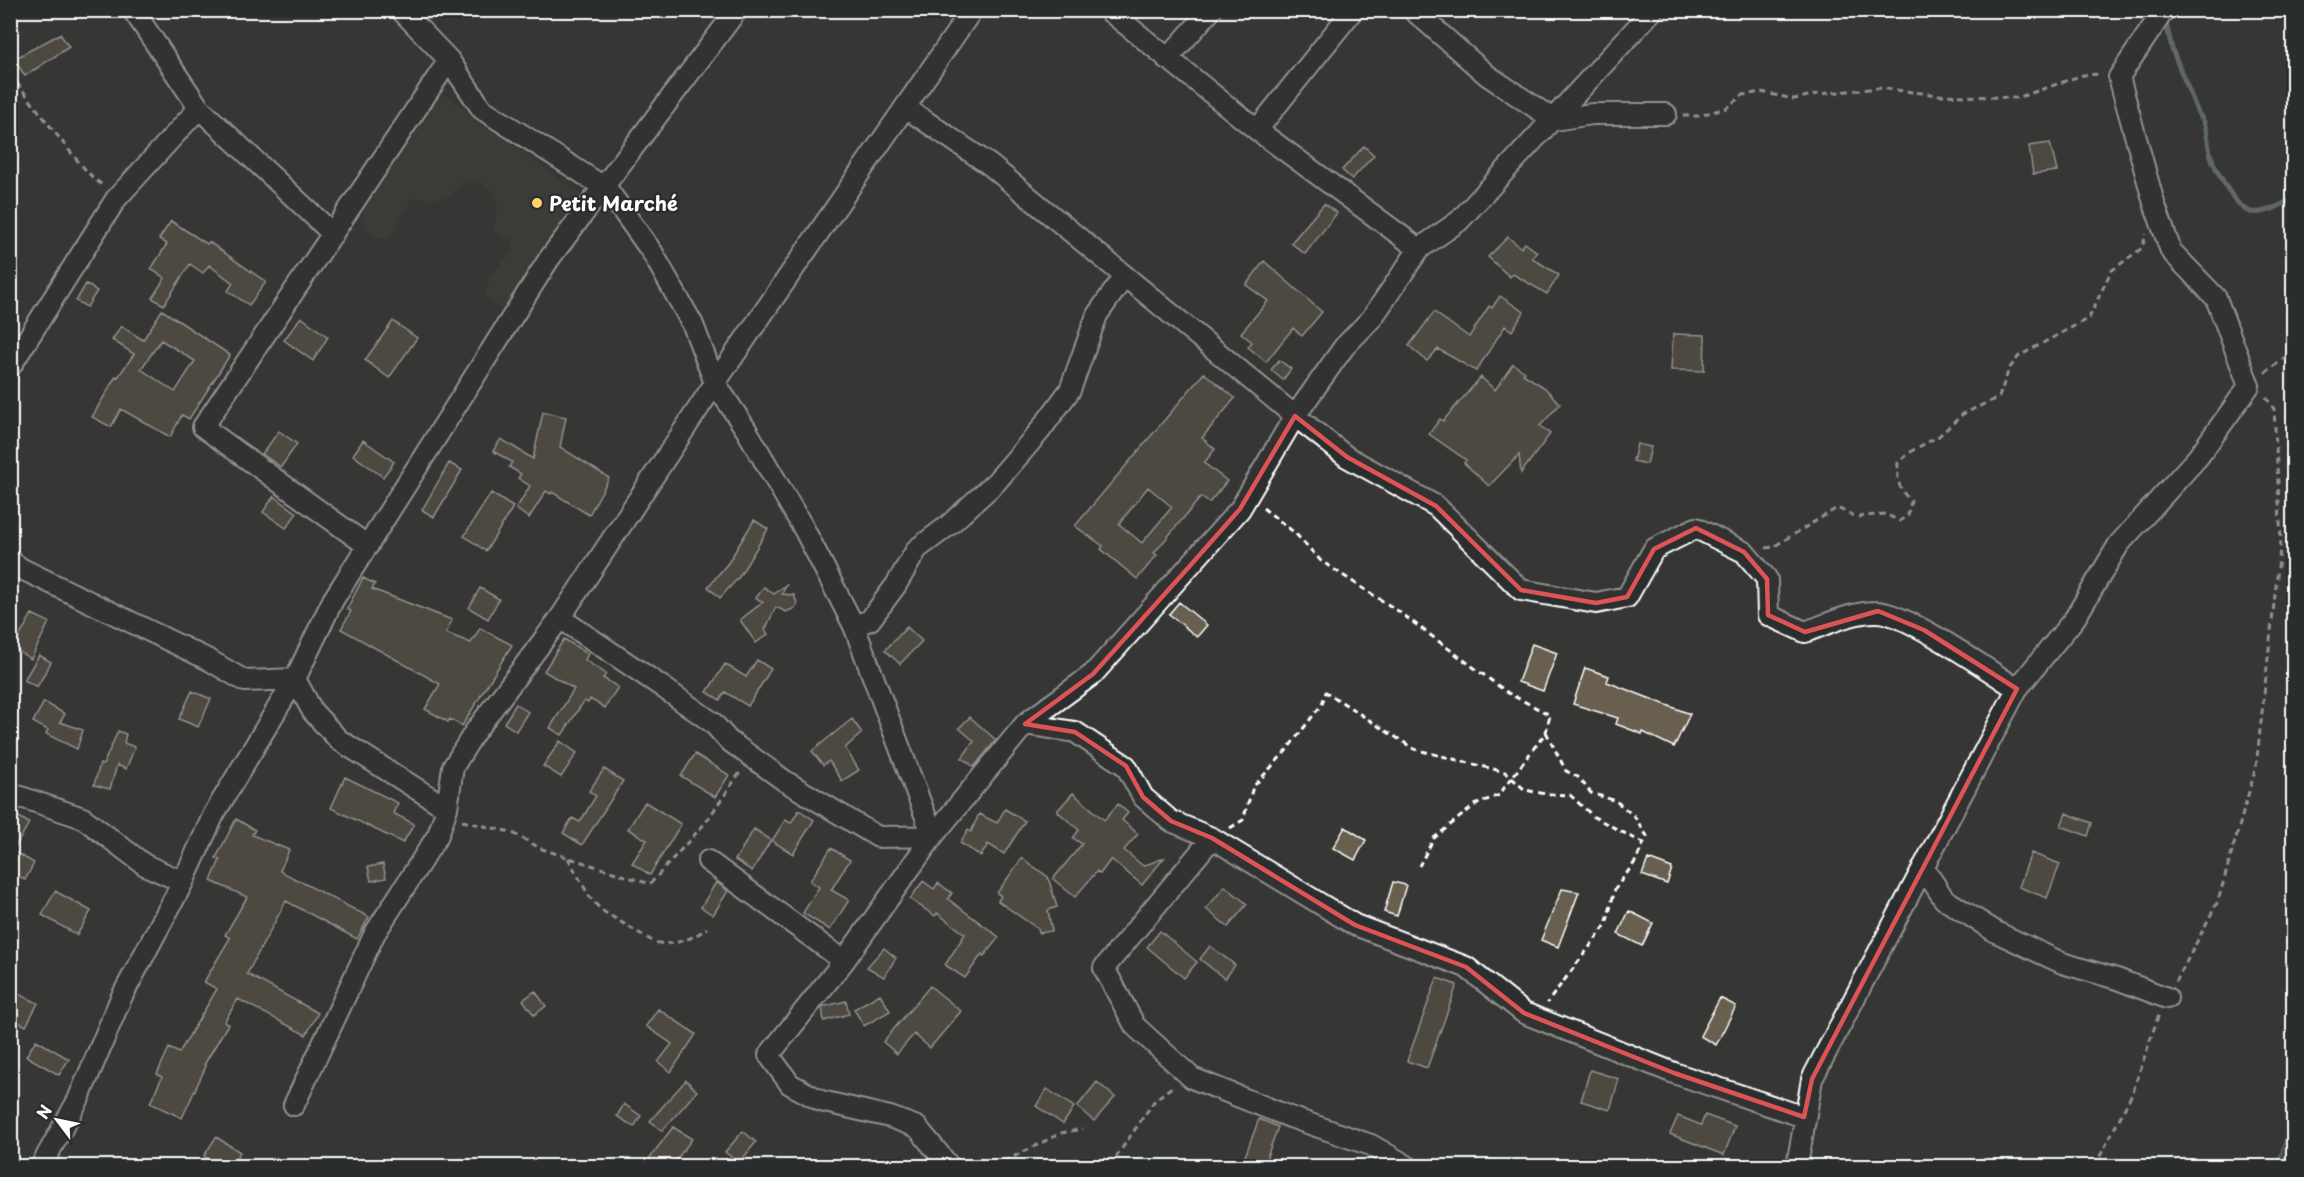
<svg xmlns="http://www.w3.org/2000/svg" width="2304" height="1177" viewBox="0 0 2304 1177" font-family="'Playpen Sans',sans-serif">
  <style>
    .built { fill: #45433d }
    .water { fill: #48666a; stroke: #91a3a6; stroke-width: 1.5 }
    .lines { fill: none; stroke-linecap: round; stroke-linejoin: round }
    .stream { stroke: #91a3a6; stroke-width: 5 }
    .building { fill: #675f4f; stroke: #fff; stroke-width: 1.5; fill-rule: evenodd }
    .minor-casing { stroke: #fff; stroke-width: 24 }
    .path { stroke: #fff; stroke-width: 3; stroke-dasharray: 6 4.5; stroke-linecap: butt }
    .minor { stroke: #2a2d2e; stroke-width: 20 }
    .marked { fill: none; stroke: #de5353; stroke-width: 4.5; stroke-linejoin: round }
    .poi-dot { fill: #ffd166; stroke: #2a2d2e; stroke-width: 2 }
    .labels { text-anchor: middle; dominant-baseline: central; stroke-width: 4.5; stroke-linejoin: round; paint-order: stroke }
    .poi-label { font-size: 20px; font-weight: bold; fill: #fff; stroke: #2a2d2e; text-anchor: start }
  </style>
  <rect width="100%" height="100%" fill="#363735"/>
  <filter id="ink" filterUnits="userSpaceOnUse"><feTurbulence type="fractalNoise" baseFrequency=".0167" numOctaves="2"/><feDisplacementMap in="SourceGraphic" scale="12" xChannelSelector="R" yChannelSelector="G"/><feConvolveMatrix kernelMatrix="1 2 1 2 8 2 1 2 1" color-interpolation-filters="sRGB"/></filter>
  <g filter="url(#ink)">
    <path class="built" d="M 443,93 L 581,196 L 502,310 L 484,296 L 491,275 L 512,251 L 512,240 L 494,230 L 498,205 L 493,192 L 483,183 L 472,180 L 462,183 L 451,195 L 442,198 L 417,198 L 411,200 L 389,239 L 377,236 L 367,228 L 363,219 L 363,205 Z"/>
    <path class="water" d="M 2293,1113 L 2293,1166 L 2277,1166 Z"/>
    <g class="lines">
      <path class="stream" d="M 2165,18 L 2172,49 L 2198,113 C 2209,124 2206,141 2211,156 C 2215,169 2234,204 2246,210 C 2259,218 2282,205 2294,198"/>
    </g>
    <path class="building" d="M 60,34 L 69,47 L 25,76 L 14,59 Z
      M 2050,143 L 2057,171 L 2033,174 L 2029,146 Z
      M 1364,146 L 1374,155 L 1352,179 L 1342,170 Z
      M 1324,204 L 1337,213 L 1305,254 L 1291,243 Z
      M 171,221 L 207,244 L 209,242 L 266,282 L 249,305 L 228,291 L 233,283 L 209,265 L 203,273 L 190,264 L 164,305 L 152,298 L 165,278 L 151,269 L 167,244 L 159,239 Z
      M 1508,237 L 1521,248 L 1525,243 L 1537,252 L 1532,258 L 1559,275 L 1547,294 L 1513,274 L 1510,277 L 1488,257 Z
      M 1264,261 L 1322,312 L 1302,336 L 1293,328 L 1266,362 L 1248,347 L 1252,342 L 1241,333 L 1268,301 L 1246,285 Z
      M 86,284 L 97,291 L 87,307 L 76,301 Z
      M 1500,296 L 1524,312 L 1512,331 L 1505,326 L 1476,371 L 1438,349 L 1427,361 L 1409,346 L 1434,312 L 1469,337 L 1489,306 L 1492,308 Z
      M 162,310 L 230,355 L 189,419 L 182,415 L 170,437 L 121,409 L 111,427 L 92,417 L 116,376 L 118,377 L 134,354 L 112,340 L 121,326 L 143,340 ZM 161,340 L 195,361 L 175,392 L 141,369 Z
      M 301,317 L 328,337 L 313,361 L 284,340 Z
      M 393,321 L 417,338 L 389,378 L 365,360 Z
      M 1673,334 L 1705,335 L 1704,371 L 1671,370 Z
      M 1279,360 L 1291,369 L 1283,380 L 1271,370 Z
      M 1513,364 L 1525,372 L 1523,374 L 1545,388 L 1560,404 L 1540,426 L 1550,434 L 1521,473 L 1519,455 L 1489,486 L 1464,463 L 1466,460 L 1429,434 L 1440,419 L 1443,421 L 1481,377 L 1495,390 Z
      M 1204,373 L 1235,398 L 1202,438 L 1215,449 L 1204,463 L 1227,481 L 1209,503 L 1201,497 L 1154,553 L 1157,555 L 1137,579 L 1101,549 L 1103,546 L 1075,526 ZM 1148,487 L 1172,507 L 1142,543 L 1119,524 Z
      M 543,412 L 566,417 L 560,447 L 609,478 L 589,515 L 552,492 L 551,494 L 546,491 L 529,518 L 516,509 L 530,486 L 518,478 L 521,474 L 509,467 L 512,462 L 493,451 L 501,439 L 533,459 Z
      M 279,431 L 297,444 L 281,467 L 262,454 Z
      M 363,440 L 394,462 L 383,477 L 353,455 Z
      M 1637,444 L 1651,447 L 1647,464 L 1633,461 Z
      M 449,463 L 462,470 L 434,517 L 422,510 Z
      M 491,493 L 513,507 L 486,551 L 464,536 Z
      M 274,496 L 297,513 L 286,528 L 263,512 Z
      M 754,520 L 768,529 L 739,577 L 720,598 L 708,587 L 728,563 Z
      M 363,578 L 375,584 L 372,589 L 452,620 L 446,633 L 471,643 L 480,628 L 512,645 L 462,726 L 450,719 L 448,722 L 425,709 L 440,684 L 341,629 L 351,611 L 347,609 Z
      M 787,584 L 782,594 L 794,595 L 797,603 L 795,608 L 786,612 L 776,607 L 765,630 L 768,634 L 756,643 L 740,620 L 763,602 L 756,598 L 764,587 L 774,594 Z
      M 480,588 L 499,599 L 488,619 L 469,608 Z
      M 1179,602 L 1207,625 L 1197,637 L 1169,614 Z
      M 32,614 L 49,622 L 31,659 L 13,648 Z
      M 907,627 L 922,641 L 900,664 L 885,650 Z
      M 564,639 L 588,654 L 585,660 L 606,674 L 603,678 L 618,687 L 605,708 L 590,699 L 588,703 L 584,701 L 562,735 L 550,728 L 574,689 L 544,671 Z
      M 1532,644 L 1557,653 L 1543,691 L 1518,682 Z
      M 39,655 L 51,662 L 37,687 L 24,680 Z
      M 757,660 L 771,669 L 748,706 L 725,692 L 720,700 L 707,692 L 725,664 L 746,677 Z
      M 1585,668 L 1609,676 L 1607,682 L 1690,714 L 1674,747 L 1643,732 L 1642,734 L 1616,724 L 1618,718 L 1573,704 Z
      M 192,691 L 211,699 L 198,727 L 179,719 Z
      M 44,702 L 65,714 L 60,722 L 83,730 L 77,749 L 46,734 L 48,730 L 33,722 Z
      M 516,704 L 528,712 L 516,731 L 504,723 Z
      M 970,717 L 996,740 L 974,767 L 962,758 L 974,741 L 959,728 Z
      M 852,719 L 862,733 L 845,748 L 859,770 L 842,781 L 829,761 L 823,765 L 812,751 Z
      M 118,731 L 126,734 L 124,743 L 135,747 L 126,769 L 117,765 L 110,789 L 94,785 L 100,764 L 103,765 Z
      M 560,741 L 577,753 L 561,777 L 543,766 Z
      M 695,754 L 729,775 L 715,797 L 681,776 Z
      M 604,769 L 623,781 L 582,845 L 563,833 L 572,818 L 580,822 L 596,796 L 589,791 Z
      M 345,777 L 398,803 L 393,813 L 414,824 L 403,843 L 331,808 Z
      M 1073,793 L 1104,820 L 1118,804 L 1128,813 L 1122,820 L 1138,834 L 1124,850 L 1143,866 L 1164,858 L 1142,885 L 1111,859 L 1100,874 L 1097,871 L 1075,897 L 1053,879 L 1082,844 L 1073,838 L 1079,830 L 1057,811 Z
      M 645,802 L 681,824 L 650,875 L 632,863 L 647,840 L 628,829 Z
      M 1005,809 L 1025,821 L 1004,854 L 988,844 L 981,856 L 960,843 L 968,830 L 971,832 L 979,814 L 997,823 Z
      M 799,810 L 814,820 L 793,854 L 772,841 L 785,820 L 791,823 Z
      M 2066,813 L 2092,823 L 2088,836 L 2061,826 Z
      M 14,814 L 29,823 L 13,851 L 34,863 L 25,880 L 10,872 L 10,815 Z
      M 236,819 L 255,830 L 252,835 L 289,850 L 280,871 L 369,917 L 357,939 L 286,901 L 247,974 L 318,1013 L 306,1035 L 238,999 L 224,1022 L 228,1024 L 204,1065 L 206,1066 L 182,1118 L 150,1103 L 162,1077 L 157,1074 L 169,1048 L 179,1053 L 217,989 L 204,982 L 230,938 L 225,935 L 247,897 L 211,881 L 220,860 L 216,858 Z
      M 1345,827 L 1366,840 L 1355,860 L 1333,848 Z
      M 754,829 L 771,840 L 752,871 L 735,860 Z
      M 831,848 L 850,860 L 831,890 L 849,900 L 830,930 L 803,913 L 819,887 L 810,881 Z
      M 2031,853 L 2060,864 L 2047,898 L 2019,887 Z
      M 1022,858 L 1048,877 L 1057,907 L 1048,910 L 1052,931 L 1039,933 L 1038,929 L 998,901 L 1001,896 L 997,893 Z
      M 1648,859 L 1672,868 L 1667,884 L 1642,875 Z
      M 383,864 L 386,878 L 371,881 L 368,867 Z
      M 923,881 L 934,889 L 938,883 L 952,893 L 948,899 L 999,937 L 984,956 L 982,954 L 965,978 L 945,965 L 965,934 L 937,913 L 935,916 L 910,899 Z
      M 716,882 L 728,891 L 713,915 L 701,907 Z
      M 1393,882 L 1406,885 L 1397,916 L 1384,912 Z
      M 1225,886 L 1247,904 L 1228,927 L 1206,909 Z
      M 1562,889 L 1579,892 L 1558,947 L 1541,940 Z
      M 55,891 L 91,911 L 77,935 L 42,915 Z
      M 1629,911 L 1653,923 L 1642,946 L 1618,934 Z
      M 1160,931 L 1197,962 L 1184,978 L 1147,947 Z
      M 1210,946 L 1235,965 L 1225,979 L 1200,959 Z
      M 884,948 L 896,958 L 884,977 L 867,967 Z
      M 1437,978 L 1457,985 L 1427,1068 L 1407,1061 Z
      M 930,986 L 961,1011 L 930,1048 L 914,1034 L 897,1054 L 883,1042 Z
      M 10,990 L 38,1003 L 26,1026 L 10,1018 Z
      M 535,991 L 546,1006 L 534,1015 L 523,1000 Z
      M 880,994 L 890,1011 L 864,1026 L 854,1009 Z
      M 1720,998 L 1736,1006 L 1716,1045 L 1700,1036 Z
      M 846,1001 L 849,1014 L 824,1021 L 822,1007 Z
      M 658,1009 L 696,1034 L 671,1072 L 658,1062 L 672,1044 L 646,1026 Z
      M 36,1040 L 69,1059 L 59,1075 L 26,1056 Z
      M 1590,1070 L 1619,1079 L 1610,1110 L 1581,1101 Z
      M 686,1080 L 697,1091 L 662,1131 L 650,1121 Z
      M 1097,1082 L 1115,1097 L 1094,1121 L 1077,1107 Z
      M 1047,1089 L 1074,1107 L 1063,1124 L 1036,1106 Z
      M 624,1104 L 641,1116 L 634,1127 L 617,1116 Z
      M 1705,1115 L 1735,1126 L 1724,1155 L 1670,1134 L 1678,1116 L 1701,1125 Z
      M 1259,1119 L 1278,1127 L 1263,1167 L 1241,1167 Z
      M 673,1127 L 692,1139 L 671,1167 L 658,1167 L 649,1159 Z
      M 743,1131 L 756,1142 L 739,1163 L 725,1152 Z
      M 216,1137 L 240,1152 L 230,1167 L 220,1167 L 204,1156 Z"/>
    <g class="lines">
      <g class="minor-casing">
        <path id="minor" d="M 133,10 L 199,108 L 333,234
          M 401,10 L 449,60 L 482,109 L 607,189 L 652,252 L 693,325 L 715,383 L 747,431 L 804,529 L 854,626 L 933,836
          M 1108,10 L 1257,130 L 1419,249
          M 1413,10 L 1487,75 L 1554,120 L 1592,114 L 1666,114
          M 1167,59 L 1211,10
          M 906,108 L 990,165 L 1295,416 L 1344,347 L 1372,318 L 1419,249 L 1459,221 L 1653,10
          M 1257,130 L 1353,10
          M 10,367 L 116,199 L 199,108
          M 368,546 L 203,427 L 449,60
          M 10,561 L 22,569 L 209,660 L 245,681 L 295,679 L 313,712 L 339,740 L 447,808
          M 560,618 L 661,686 L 713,723 L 728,740 L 785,781 L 878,837 L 933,836
          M 854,626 L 870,620 L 896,585 L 917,549 L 949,525 L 996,482 L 1039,432 L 1070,390 L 1097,315 L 1124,277
          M 1025,724 L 1075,732 L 1126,766 L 1143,797 L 1171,821 L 1212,838 L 1355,925 L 1466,967 L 1524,1013 L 1674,1073 L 1804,1117
          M 10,803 L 15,795 L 83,818 L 145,865 L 183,882
          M 1212,838 L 1104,968 L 1135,1026 L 1192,1078 L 1290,1117 L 1371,1145 L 1407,1166
          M 708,861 L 844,961
          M 1923,867 L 1944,899 L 1996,932 L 2062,963 L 2117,979 L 2167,998
          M 294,1105 L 375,933 L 438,835 L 447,808 L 453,767 L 474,733 L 560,618 L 715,383 L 972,10
          M 41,1166 L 78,1100 L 121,998 L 183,882 L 214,814 L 295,679 L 333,600 L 549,259 L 737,10
          M 949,1166 L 917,1127 L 890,1117 L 821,1101 L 790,1084 L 769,1055 L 844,961 L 933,836 L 1025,724 L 1093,674 L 1240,509 L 1295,416 L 1347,457 L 1436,506 L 1521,590 L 1596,603 L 1627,597 L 1654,549 L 1696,528 L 1744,552 L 1767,579 L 1768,615 L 1805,632 C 1828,624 1851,612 1876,612 C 1904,611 1990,671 2017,689
          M 1797,1166 L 1812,1079 L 2017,689 L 2075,618 L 2119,544 L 2198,457 L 2249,386 L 2216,298 L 2171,251 L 2154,203 L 2119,77 L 2164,10"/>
      </g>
      <path class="path" d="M 10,75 C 27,93 89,183 104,185
        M 1683,116 L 1697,116 L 1726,108 L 1743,95 L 1761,92 L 1794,99 L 1818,94 L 1879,88 L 1939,95 L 2017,98 L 2083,75 L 2102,74
        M 2265,373 L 2294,350
        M 1263,508 L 1295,533 L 1321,561 L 1398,611 L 1508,693 L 1550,715 L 1546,732 L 1499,795 L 1475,805 L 1434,838 L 1419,866
        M 1766,548 L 1773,547 L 1837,508 L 1857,517 L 1885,514 L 1900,521 L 1908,515 L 1911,501 C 1898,489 1897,480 1898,463 L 1913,450 L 1939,436 L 1963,414 L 1999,397 L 2009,369 L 2019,356 L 2089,318 L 2111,271 L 2142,248 L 2146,234
        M 1546,732 L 1566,771 L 1578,777 L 1591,793 L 1616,801 L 1634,816 L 1647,836 L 1635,862 L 1615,889 L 1606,925 L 1547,1003
        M 462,821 L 511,832 L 542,849 L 650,884 L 706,822 L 741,771
        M 1230,828 L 1243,820 L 1253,787 L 1286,751 L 1322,704 L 1326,692 L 1414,749 L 1505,772 L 1525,790 L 1546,794 L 1570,795 L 1594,817 L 1643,843
        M 568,858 L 589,896 L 601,910 L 654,942 C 671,947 693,939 707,928
        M 2176,982 L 2218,901 L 2256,767 L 2281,540 L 2274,409 L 2265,396
        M 995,1166 L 1061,1133 L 1082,1129
        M 1110,1166 L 1155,1100 L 1173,1086
        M 2095,1166 L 2132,1094 L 2159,1014"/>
      <use href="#minor" class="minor"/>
    </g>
  </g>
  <path d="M0 0H2304V1177H0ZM 1295,416 L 1347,457 L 1436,506 L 1521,590 L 1596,603 L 1627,597 L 1654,549 L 1696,528 L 1744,552 L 1767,579 L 1768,615 L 1805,632 L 1878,611 L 1924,630 L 2017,689 L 1812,1079 L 1804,1117 L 1674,1073 L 1524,1013 L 1466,967 L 1355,925 L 1212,838 L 1171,821 L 1143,797 L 1126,766 L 1075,732 L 1025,724 L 1093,674 L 1188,568 L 1240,509 Z" fill="#363735" fill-opacity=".55" fill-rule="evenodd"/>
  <path class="marked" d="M 1295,416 L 1347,457 L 1436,506 L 1521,590 L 1596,603 L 1627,597 L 1654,549 L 1696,528 L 1744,552 L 1767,579 L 1768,615 L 1805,632 L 1878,611 L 1924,630 L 2017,689 L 1812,1079 L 1804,1117 L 1674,1073 L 1524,1013 L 1466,967 L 1355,925 L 1212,838 L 1171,821 L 1143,797 L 1126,766 L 1075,732 L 1025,724 L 1093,674 L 1188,568 L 1240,509 Z"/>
  <circle class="poi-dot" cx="537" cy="203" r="6"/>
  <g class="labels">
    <g class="poi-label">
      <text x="549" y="203">Petit Marché</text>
    </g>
  </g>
  <rect width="2304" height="1177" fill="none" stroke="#2a2d2e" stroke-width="36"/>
  <rect x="18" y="18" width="2268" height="1141" fill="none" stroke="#fff" stroke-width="2" filter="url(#ink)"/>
  <g transform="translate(57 1120) rotate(302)" stroke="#2a2d2e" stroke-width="4.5" paint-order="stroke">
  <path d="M0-4.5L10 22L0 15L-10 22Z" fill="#ffffff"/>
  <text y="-9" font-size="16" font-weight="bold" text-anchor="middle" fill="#ffffff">N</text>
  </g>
</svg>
